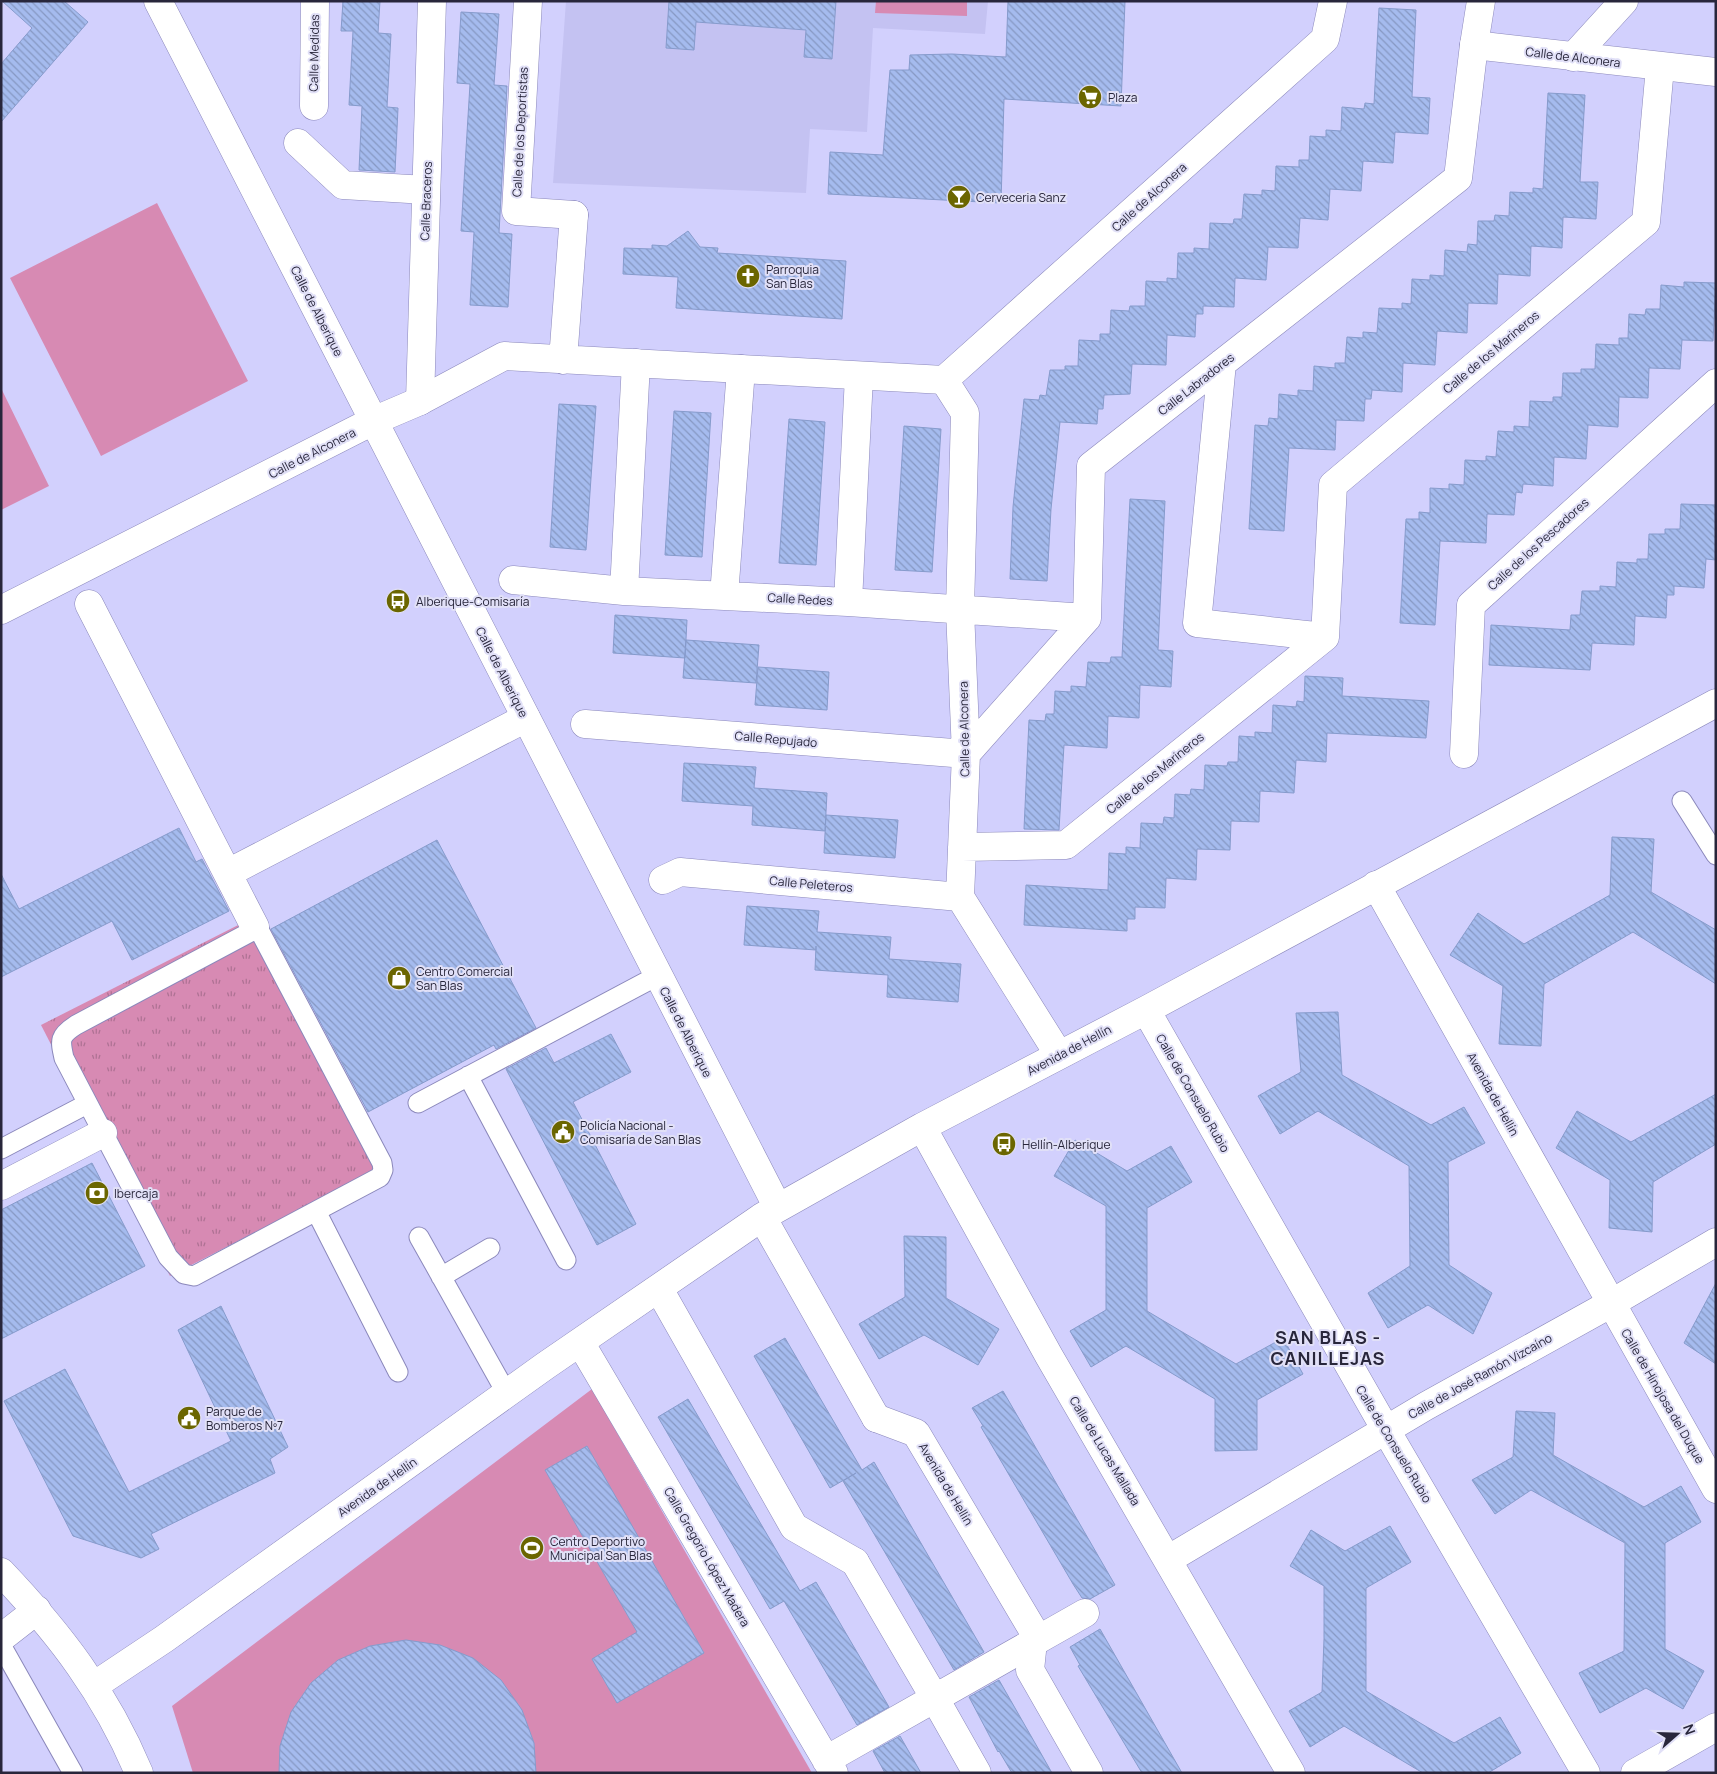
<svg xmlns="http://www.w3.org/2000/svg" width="1717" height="1774" viewBox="0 0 1717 1774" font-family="Manrope,sans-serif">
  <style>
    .built { fill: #c4c2f2 }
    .grass { fill: url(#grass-tufts) }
    .pitch { fill: #d78ab3 }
    .building { fill: url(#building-back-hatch); stroke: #869bcc }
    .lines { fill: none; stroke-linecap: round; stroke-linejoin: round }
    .service-casing { stroke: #8b88bb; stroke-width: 21 }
    .pedestrian-casing { stroke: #8b88bb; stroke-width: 29 }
    .minor-casing { stroke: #8b88bb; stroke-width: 29 }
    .tertiary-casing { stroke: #8b88bb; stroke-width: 29 }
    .service { stroke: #fff; stroke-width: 19 }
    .pedestrian { stroke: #fff; stroke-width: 28 }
    .minor { stroke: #fff; stroke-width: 28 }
    .tertiary { stroke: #fff; stroke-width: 28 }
    .labels { text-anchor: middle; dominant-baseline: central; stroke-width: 4; stroke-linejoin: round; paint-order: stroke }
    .street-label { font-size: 12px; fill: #28263b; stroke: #e1e0f7 }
    .poi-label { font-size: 12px; fill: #28263b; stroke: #e1e0f7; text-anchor: start }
    .district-label { font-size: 18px; font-weight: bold; letter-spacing: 1px; fill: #28263b; stroke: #e1e0f7 }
  </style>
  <defs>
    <pattern id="grass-tufts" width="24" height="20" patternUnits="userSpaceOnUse" patternTransform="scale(1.25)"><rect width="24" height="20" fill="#d78ab3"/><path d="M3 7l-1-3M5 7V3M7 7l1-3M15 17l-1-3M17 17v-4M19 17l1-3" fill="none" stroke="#ae7193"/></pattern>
    <pattern id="building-back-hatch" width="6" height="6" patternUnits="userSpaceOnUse" patternTransform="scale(1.25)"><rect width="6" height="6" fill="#a5bbee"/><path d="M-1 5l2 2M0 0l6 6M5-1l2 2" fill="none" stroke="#8698c2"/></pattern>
  </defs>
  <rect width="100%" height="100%" fill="#d2d0fd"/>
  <path class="built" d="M 566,1 L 988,1 L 985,34 L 873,28 L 867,132 L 810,129 L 806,193 L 553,183 Z"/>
  <path class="grass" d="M 252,918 L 380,1168 L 170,1276 L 41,1025 Z"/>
  <path class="pitch" d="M 876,1 L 967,1 L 967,16 L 875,13 Z
    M 157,203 L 248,381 L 101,456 L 10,278 Z
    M 1,388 L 49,486 L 1,510 Z
    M 592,1389 L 812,1773 L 193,1773 L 172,1706 Z"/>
  <path class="building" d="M 2,1 L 64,1 L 88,22 L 1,122 L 1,64 L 32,28 Z
    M 343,1 L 380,1 L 378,33 L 391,34 L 387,107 L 398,108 L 395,172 L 359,170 L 362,106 L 349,105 L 353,31 L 341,31 Z
    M 669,1 L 836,1 L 832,59 L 804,57 L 806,30 L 696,22 L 694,50 L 666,48 Z
    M 1008,1 L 1125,1 L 1121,106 L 1004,99 L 1001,203 L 828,194 L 830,152 L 883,155 L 890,70 L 909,70 L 910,55 L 952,54 L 1006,57 Z
    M 1379,8 L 1416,10 L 1412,97 L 1430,98 L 1428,134 L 1395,132 L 1393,163 L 1363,161 L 1361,191 L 1330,189 L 1328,220 L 1300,218 L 1298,248 L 1268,247 L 1266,280 L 1235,278 L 1234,307 L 1203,306 L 1203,314 L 1196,314 L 1195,337 L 1167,335 L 1166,365 L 1132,364 L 1130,394 L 1104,395 L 1103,409 L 1098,409 L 1097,424 L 1060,422 L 1051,509 L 1047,581 L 1010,579 L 1013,507 L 1024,399 L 1039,400 L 1040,395 L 1046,396 L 1050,370 L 1065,370 L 1065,366 L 1078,366 L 1079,340 L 1100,341 L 1100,334 L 1110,334 L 1111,310 L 1129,311 L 1130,306 L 1145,306 L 1146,281 L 1167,282 L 1167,278 L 1177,279 L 1178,253 L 1194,253 L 1194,248 L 1209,249 L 1210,223 L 1233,224 L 1234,219 L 1242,219 L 1244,194 L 1262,195 L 1262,190 L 1275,191 L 1276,166 L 1299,167 L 1299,160 L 1309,160 L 1310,136 L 1326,137 L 1326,130 L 1341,131 L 1342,107 L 1364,109 L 1365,103 L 1374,104 Z
    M 461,12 L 499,14 L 494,85 L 507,86 L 499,233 L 512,234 L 508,307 L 470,305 L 474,232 L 461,231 L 470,84 L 457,83 Z
    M 1548,93 L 1585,95 L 1580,182 L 1598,182 L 1596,219 L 1563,217 L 1562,248 L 1531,246 L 1530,276 L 1498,274 L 1497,304 L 1468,303 L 1467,333 L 1437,331 L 1435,365 L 1403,363 L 1402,392 L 1372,390 L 1371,399 L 1365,399 L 1364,421 L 1336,420 L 1335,450 L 1289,448 L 1284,531 L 1249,529 L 1255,425 L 1268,426 L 1269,418 L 1278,419 L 1279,394 L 1298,396 L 1298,390 L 1313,391 L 1314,366 L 1335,368 L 1335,363 L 1345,363 L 1347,337 L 1363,338 L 1363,332 L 1377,333 L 1379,308 L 1402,309 L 1402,303 L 1411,304 L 1412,279 L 1430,280 L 1430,275 L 1444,276 L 1445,250 L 1467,252 L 1468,244 L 1477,245 L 1478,221 L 1494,221 L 1495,215 L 1509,216 L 1510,192 L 1533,193 L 1533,188 L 1543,189 Z
    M 688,231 L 700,247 L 718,248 L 717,253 L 846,261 L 842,319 L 676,308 L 678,277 L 623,274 L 624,248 L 652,249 L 652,245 L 667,246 Z
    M 1684,282 L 1716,283 L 1713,341 L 1682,340 L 1680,369 L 1649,368 L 1648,398 L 1619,397 L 1618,427 L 1588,425 L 1586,459 L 1554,457 L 1553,486 L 1523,484 L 1522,493 L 1516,492 L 1514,515 L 1487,514 L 1486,543 L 1440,541 L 1435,625 L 1400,623 L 1406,519 L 1419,519 L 1419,512 L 1430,513 L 1430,488 L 1449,489 L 1449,484 L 1464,485 L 1465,460 L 1486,461 L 1486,456 L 1496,457 L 1498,431 L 1514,432 L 1514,426 L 1529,427 L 1530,401 L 1553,402 L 1553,397 L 1562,397 L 1563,373 L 1581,373 L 1581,369 L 1595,369 L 1596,344 L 1619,345 L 1619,338 L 1628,338 L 1629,314 L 1645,315 L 1646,309 L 1660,309 L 1661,285 L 1684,287 Z
    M 559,404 L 596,406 L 586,550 L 550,547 Z
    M 674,411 L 711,413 L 702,557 L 665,555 Z
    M 789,419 L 825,422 L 816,565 L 779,563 Z
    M 904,426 L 941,429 L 932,572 L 895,570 Z
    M 1130,499 L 1165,501 L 1158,650 L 1173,651 L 1171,687 L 1140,685 L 1139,718 L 1108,716 L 1107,748 L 1064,745 L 1059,830 L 1024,829 L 1029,720 L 1045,721 L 1046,714 L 1054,714 L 1055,691 L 1071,692 L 1071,686 L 1086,687 L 1088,662 L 1110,663 L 1111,657 L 1122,657 Z
    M 1681,504 L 1716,505 L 1716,560 L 1706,559 L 1704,588 L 1674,586 L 1674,595 L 1667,595 L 1666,618 L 1635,616 L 1634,645 L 1592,643 L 1590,670 L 1489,665 L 1491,625 L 1570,630 L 1571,615 L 1580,615 L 1582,591 L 1600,591 L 1600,586 L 1616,587 L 1617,562 L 1637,563 L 1637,559 L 1648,559 L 1649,534 L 1665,534 L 1665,529 L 1680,529 Z
    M 615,615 L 687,620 L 685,658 L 613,653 Z
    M 686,640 L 759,645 L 756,683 L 683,678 Z
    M 758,667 L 829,672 L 827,710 L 755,705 Z
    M 1305,676 L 1343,678 L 1342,696 L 1429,701 L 1426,738 L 1327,733 L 1326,762 L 1296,760 L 1294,793 L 1260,791 L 1259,822 L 1231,821 L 1230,850 L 1197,849 L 1196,880 L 1166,878 L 1165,908 L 1135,907 L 1135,919 L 1127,919 L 1127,931 L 1024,925 L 1026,885 L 1108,890 L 1109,853 L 1126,854 L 1126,847 L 1140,848 L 1141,823 L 1163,824 L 1164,817 L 1174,818 L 1175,794 L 1190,795 L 1191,789 L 1204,790 L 1205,765 L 1227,766 L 1228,762 L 1238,762 L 1239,736 L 1255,737 L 1255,732 L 1272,733 L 1273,705 L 1296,707 L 1297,701 L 1304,702 Z
    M 684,763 L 756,767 L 754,788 L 827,793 L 825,831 L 752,825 L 753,806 L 682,801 Z
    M 826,815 L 898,820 L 895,858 L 824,853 Z
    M 179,828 L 196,862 L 202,859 L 229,911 L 132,960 L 112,921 L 1,977 L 1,874 L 19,909 Z
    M 1612,837 L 1654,839 L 1651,892 L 1716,930 L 1716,984 L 1633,932 L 1544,984 L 1541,1046 L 1499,1044 L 1503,986 L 1450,955 L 1478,913 L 1524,944 L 1610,895 Z
    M 437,840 L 536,1028 L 496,1049 L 494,1045 L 368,1112 L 271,929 Z
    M 747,906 L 819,911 L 817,932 L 891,937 L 889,959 L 961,964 L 958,1002 L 887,997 L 888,975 L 815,970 L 816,946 L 816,950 L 744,945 Z
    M 1338,1012 L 1342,1075 L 1431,1125 L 1464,1107 L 1485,1143 L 1448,1162 L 1449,1265 L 1492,1293 L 1473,1334 L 1428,1305 L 1388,1328 L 1368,1293 L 1410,1266 L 1409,1166 L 1318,1111 L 1280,1134 L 1258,1096 L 1301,1072 L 1296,1013 Z
    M 611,1034 L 631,1072 L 573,1102 L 636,1224 L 597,1245 L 506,1069 L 546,1048 L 554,1063 Z
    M 1716,1094 L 1716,1144 L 1653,1182 L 1652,1232 L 1609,1228 L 1610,1180 L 1556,1148 L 1577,1111 L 1631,1142 Z
    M 1075,1140 L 1127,1171 L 1171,1146 L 1192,1182 L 1147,1208 L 1147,1311 L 1236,1364 L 1283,1338 L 1303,1374 L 1257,1400 L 1257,1450 L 1215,1451 L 1215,1399 L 1126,1346 L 1091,1367 L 1070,1331 L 1106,1310 L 1106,1206 L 1054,1176 Z
    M 92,1163 L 145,1266 L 1,1339 L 1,1210 Z
    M 904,1236 L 946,1237 L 946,1298 L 999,1329 L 978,1365 L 924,1335 L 879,1359 L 859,1324 L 905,1297 Z
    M 1716,1283 L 1716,1364 L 1684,1343 Z
    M 221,1306 L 288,1447 L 270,1459 L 275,1473 L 151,1534 L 159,1549 L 141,1558 L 73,1536 L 4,1401 L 65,1369 L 129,1492 L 231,1441 L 178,1330 Z
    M 785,1338 L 862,1470 L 874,1462 L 984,1652 L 954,1670 L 843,1481 L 856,1473 L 830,1488 L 754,1356 Z
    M 1003,1391 L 1115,1585 L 1090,1599 L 1082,1598 L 1073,1584 L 981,1427 L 983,1426 L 972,1408 Z
    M 688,1399 L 800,1591 L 816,1582 L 889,1707 L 857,1725 L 784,1601 L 770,1609 L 658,1417 Z
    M 1516,1411 L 1555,1413 L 1553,1455 L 1644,1507 L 1681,1486 L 1692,1505 L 1701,1522 L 1665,1543 L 1665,1649 L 1704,1671 L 1683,1709 L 1646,1688 L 1600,1713 L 1579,1673 L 1624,1651 L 1625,1543 L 1531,1490 L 1495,1514 L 1472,1480 L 1513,1457 Z
    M 587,1446 L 704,1653 L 617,1703 L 592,1659 L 637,1632 L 545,1470 Z
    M 1390,1526 L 1411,1562 L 1366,1588 L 1366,1691 L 1454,1743 L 1500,1717 L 1521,1753 L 1488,1773 L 1423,1773 L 1344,1726 L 1310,1747 L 1289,1711 L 1322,1692 L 1324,1639 L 1324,1586 L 1290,1566 L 1311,1530 L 1345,1551 Z
    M 1100,1629 L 1137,1694 L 1182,1773 L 1142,1773 L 1078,1666 L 1080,1665 L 1070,1647 Z
    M 406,1640 L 440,1645 L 473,1658 L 501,1680 L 522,1710 L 534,1743 L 536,1773 L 279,1773 L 280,1746 L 291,1712 L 311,1683 L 338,1660 L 370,1646 Z
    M 999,1680 L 1039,1750 L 1052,1773 L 1012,1773 L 999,1751 L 998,1752 L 969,1697 Z
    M 900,1736 L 921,1773 L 885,1773 L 873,1751 Z"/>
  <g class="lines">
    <g class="service-casing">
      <path id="service" d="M 1682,801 L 1716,855
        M 258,928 L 382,1163 L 383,1170 L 380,1177 L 194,1276 L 184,1274 L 168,1257 L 64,1058 C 60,1040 59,1036 76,1025 Z
        M 468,1076 L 566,1260
        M 418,1103 L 657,976
        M 1,1149 L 87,1104
        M 316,1211 L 398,1372
        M 419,1237 L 507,1394
        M 441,1277 L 490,1248
        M 1,1645 L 73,1773"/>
    </g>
    <g class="pedestrian-casing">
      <path id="pedestrian" d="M 528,1 L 516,211 L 574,215
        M 1573,57 L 1624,1
        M 314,106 L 315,1
        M 298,143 L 343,185 L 426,190
        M 1222,363 L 1197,623 L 1325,637
        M 944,380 L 965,413 L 960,610 L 966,754 L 960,897 L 1059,1055
        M 420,401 L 432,1
        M 513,580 L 624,591 L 848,602 L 1087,618
        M 624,591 L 636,363
        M 724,596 L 741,369
        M 848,602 L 859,376
        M 89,604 L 255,927
        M 585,724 L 966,754 L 1087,618 L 1091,466 L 1458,178 L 1474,45
        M 1464,754 L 1471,605 L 1716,383
        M 962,847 L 1066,845 L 1325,637 L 1333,485 L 1646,222 L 1660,67
        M 228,873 L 526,718
        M 663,880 L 680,872 L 960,897
        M 1376,885 L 1716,1489
        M 1,1186 L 103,1133
        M 659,1289 L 794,1527 L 855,1562
        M 876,1418 L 916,1433 L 1034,1632 L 1030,1670 L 1089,1773
        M 1386,1430 L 1586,1773
        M 934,1697 L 977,1773"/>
    </g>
    <g class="minor-casing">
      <path id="minor" d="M 158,1 L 778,1208
        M 1481,1 L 1474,45 L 1716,72
        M 563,360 L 574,215
        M 1,610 L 373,421 L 420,401 L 504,356 L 944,380 L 1325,39 L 1333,1
        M 1146,1010 L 1386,1430
        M 922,1127 L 1049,1356 L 1291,1773
        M 762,1217 L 876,1418
        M 580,1342 L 834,1773
        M 1169,1559 L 1426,1406 L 1610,1304 L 1716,1242
        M 855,1562 L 934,1697
        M 1,1638 L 37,1610
        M 95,1685 L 164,1639 L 545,1366 L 762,1217 L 922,1127 L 1146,1010 L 1716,703
        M 826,1760 L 1085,1613
        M 1635,1773 L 1716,1727"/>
    </g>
    <g class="tertiary-casing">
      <path id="tertiary" d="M 1,1572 C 60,1634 106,1694 139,1773"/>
    </g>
    <use href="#service" class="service"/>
    <use href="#pedestrian" class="pedestrian"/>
    <use href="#minor" class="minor"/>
    <use href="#tertiary" class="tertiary"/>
  </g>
  <defs>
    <g id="supermarket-disc" transform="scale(1.25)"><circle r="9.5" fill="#6b6600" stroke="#e1e0f7"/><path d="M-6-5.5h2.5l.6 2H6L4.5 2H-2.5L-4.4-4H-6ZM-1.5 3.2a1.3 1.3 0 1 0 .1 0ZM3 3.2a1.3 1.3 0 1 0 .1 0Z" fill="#fff"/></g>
    <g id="bar-disc" transform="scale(1.25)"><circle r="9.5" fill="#6b6600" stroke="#e1e0f7"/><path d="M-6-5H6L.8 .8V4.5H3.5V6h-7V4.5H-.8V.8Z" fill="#fff"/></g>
    <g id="church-disc" transform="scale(1.25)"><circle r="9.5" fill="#6b6600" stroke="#e1e0f7"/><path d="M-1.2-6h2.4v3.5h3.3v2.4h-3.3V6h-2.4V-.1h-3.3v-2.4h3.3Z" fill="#fff"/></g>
    <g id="bus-disc" transform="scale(1.25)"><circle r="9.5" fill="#6b6600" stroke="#e1e0f7"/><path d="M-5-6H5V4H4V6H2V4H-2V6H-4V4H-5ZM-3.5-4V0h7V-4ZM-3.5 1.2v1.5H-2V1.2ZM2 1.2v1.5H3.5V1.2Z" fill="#fff"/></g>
    <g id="shop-disc" transform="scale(1.25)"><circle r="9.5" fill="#6b6600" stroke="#e1e0f7"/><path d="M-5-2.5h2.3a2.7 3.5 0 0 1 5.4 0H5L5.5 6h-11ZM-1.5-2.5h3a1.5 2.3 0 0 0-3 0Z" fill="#fff"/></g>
    <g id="civic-disc" transform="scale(1.25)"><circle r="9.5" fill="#6b6600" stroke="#e1e0f7"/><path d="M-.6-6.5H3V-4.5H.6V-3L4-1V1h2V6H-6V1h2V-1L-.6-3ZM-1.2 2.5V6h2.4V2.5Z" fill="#fff"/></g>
    <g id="bank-disc" transform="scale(1.25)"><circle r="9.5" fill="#6b6600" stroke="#e1e0f7"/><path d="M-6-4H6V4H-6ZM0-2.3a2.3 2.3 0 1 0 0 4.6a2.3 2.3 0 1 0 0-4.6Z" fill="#fff"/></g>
    <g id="stadium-disc" transform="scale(1.25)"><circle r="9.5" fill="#6b6600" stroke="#e1e0f7"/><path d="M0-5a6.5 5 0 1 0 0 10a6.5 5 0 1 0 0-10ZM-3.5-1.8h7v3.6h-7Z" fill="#fff"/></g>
  </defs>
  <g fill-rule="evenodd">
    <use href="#supermarket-disc" x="1090" y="97"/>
    <use href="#bar-disc" x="959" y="197"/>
    <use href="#church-disc" x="748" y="276"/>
    <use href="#bus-disc" x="398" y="601"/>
    <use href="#shop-disc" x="399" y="978"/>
    <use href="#civic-disc" x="563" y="1132"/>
    <use href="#bus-disc" x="1004" y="1144"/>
    <use href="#bank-disc" x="97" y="1193"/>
    <use href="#civic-disc" x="189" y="1418"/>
    <use href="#stadium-disc" x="532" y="1548"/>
  </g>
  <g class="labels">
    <g class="street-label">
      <text transform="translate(314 53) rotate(-89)">Calle Medidas</text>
      <text transform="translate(1573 57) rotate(7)">Calle de Alconera</text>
      <text transform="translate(520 132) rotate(-87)">Calle de los Deportistas</text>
      <text transform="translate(1149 197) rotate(-42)">Calle de Alconera</text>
      <text transform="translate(426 201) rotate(-88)">Calle Braceros</text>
      <text transform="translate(317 311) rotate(63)">Calle de Alberique</text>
      <text transform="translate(1491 352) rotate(-40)">Calle de los Marineros</text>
      <text transform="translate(1196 384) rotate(-38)">Calle Labradores</text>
      <text transform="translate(312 453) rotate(-27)">Calle de Alconera</text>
      <text transform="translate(1538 544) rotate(-42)">Calle de los Pescadores</text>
      <text transform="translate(800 599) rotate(3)">Calle Redes</text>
      <text transform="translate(502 672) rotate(63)">Calle de Alberique</text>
      <text transform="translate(964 729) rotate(-91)">Calle de Alconera</text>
      <text transform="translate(776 739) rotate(5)">Calle Repujado</text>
      <text transform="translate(1155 773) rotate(-39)">Calle de los Marineros</text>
      <text transform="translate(811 884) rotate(5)">Calle Peleteros</text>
      <text transform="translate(686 1032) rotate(63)">Calle de Alberique</text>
      <text transform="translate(1069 1050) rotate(-28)">Avenida de Hellín</text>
      <text transform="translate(1193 1093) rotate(60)">Calle de Consuelo Rubio</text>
      <text transform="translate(1493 1094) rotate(61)">Avenida de Hellín</text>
      <text transform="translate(1480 1376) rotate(-29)">Calle de José Ramón Vizcaíno</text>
      <text transform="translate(1663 1396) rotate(60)">Calle de Hinojosa del Duque</text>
      <text transform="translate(1394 1444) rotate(59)">Calle de Consuelo Rubio</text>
      <text transform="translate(1105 1451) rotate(59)">Calle de Lucas Mallada</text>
      <text transform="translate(946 1484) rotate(59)">Avenida de Hellín</text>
      <text transform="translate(377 1487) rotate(-35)">Avenida de Hellín</text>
      <text transform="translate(707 1557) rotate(60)">Calle Gregorio López Madera</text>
    </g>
    <g class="poi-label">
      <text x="1108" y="97">Plaza</text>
      <text x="976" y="197">Cerveceria Sanz</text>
      <text x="766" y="269">Parroquia<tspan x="766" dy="14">San Blas</tspan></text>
      <text x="416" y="601">Alberique-Comisaría</text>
      <text x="416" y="971">Centro Comercial<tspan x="416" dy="14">San Blas</tspan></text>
      <text x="580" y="1125">Policía Nacional -<tspan x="580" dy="14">Comisaría de San Blas</tspan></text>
      <text x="1022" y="1144">Hellín-Alberique</text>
      <text x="114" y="1193">Ibercaja</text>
      <text x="206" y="1411">Parque de<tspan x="206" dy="14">Bomberos Nº7</tspan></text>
      <text x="550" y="1541">Centro Deportivo<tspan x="550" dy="14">Municipal San Blas</tspan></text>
    </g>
    <g class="district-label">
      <text x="1328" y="1337">SAN BLAS -<tspan x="1328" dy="21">CANILLEJAS</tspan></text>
    </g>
  </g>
  <rect width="1717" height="1774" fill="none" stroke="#28263b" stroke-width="5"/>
  <g transform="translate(1677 1734) rotate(70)" stroke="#e1e0f7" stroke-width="4" paint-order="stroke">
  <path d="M0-4L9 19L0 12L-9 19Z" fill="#28263b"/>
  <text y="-8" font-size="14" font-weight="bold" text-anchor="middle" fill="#28263b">N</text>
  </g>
</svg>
